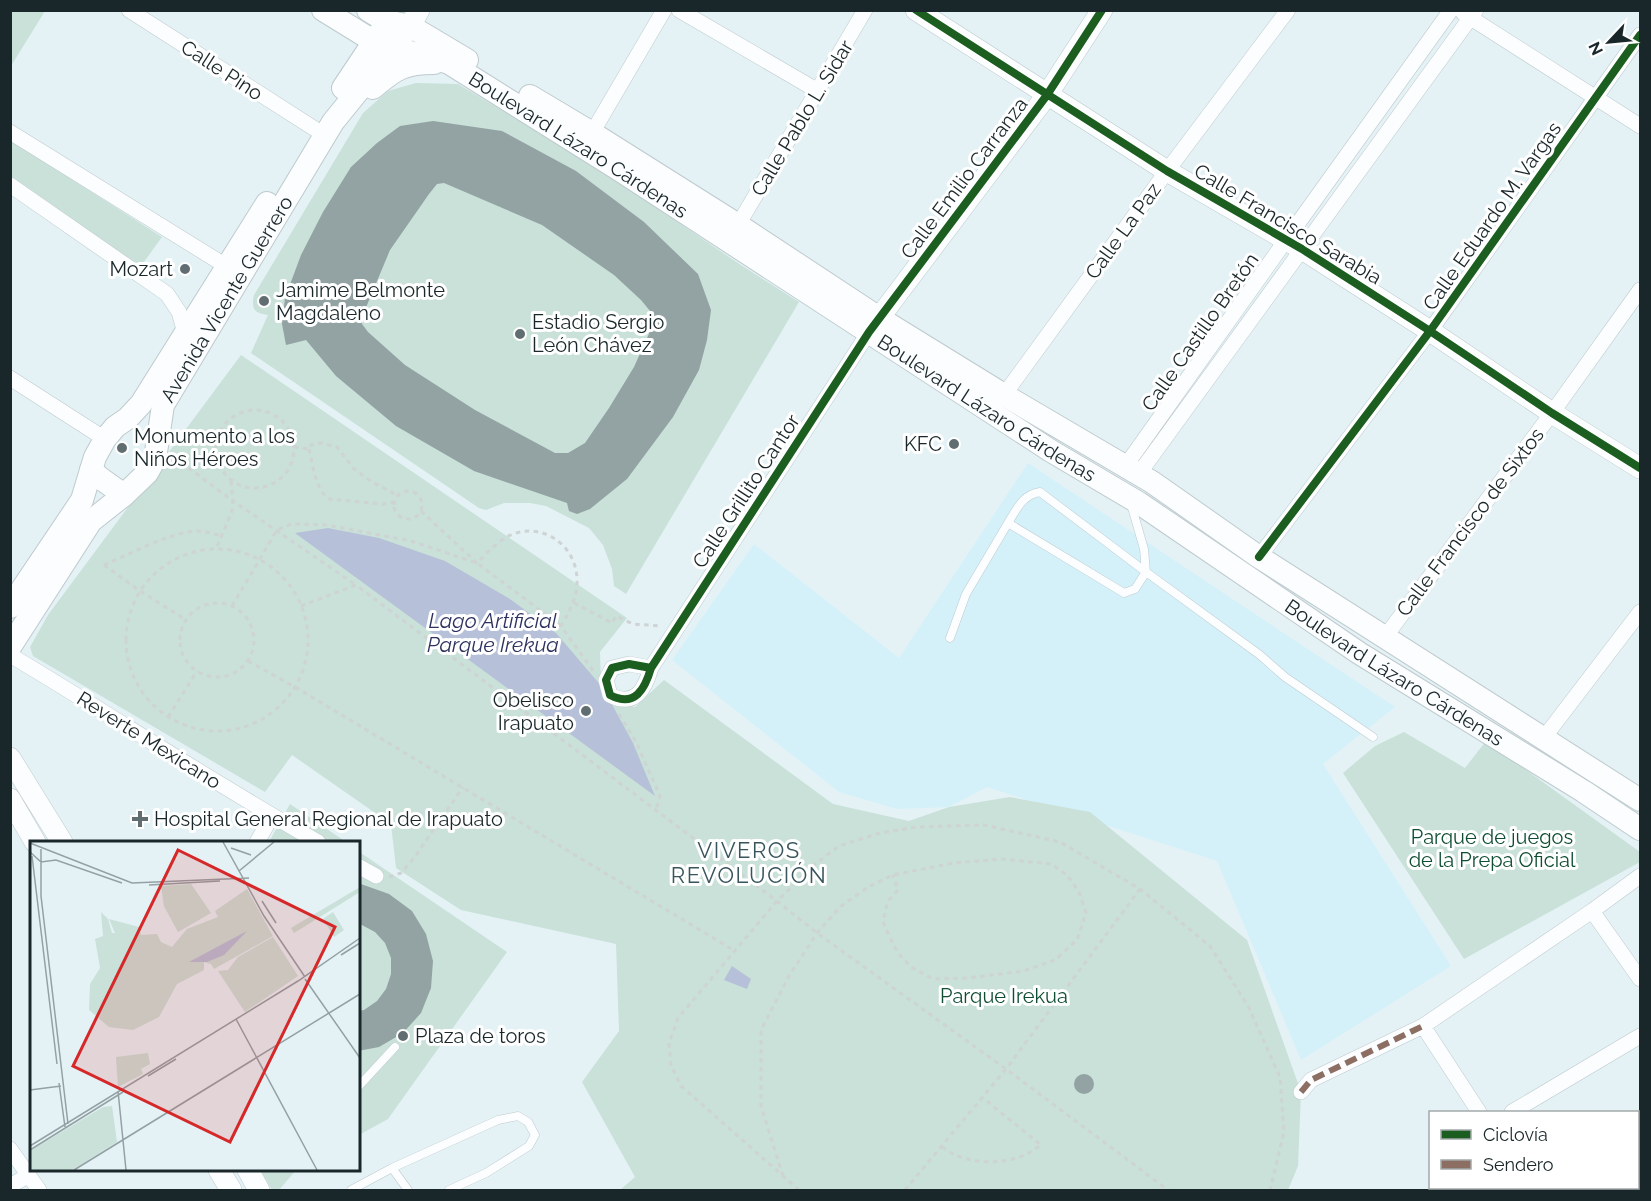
<svg xmlns="http://www.w3.org/2000/svg" width="1651" height="1201" viewBox="0 0 1651 1201" font-family="Raleway,sans-serif">
  <style>
    .built { fill: #d4f1fa }
    .green { fill: #c9e1d8 }
    .water { fill: #b7c0d9 }
    .building { fill: #93a2a3; fill-rule: evenodd }
    .lines { fill: none; stroke-linecap: round; stroke-linejoin: round }
    .lane-casing { stroke: #becace; stroke-width: 9 }
    .street-casing { stroke: #becace; stroke-width: 16 }
    .secondary-casing { stroke: #becace; stroke-width: 22 }
    .primary-casing { stroke: #becace; stroke-width: 24 }
    .path { stroke: #ced3d3; stroke-width: 3; stroke-dasharray: 4.5 4.5; stroke-linecap: butt }
    .lane { stroke: #fbfdfe; stroke-width: 8 }
    .street { stroke: #fbfdfe; stroke-width: 15 }
    .secondary { stroke: #fbfdfe; stroke-width: 21 }
    .primary { stroke: #fbfdfe; stroke-width: 22 }
    .quiet { stroke: #8d6e63; stroke-width: 6; stroke-dasharray: 12 6; stroke-linecap: butt }
    .cycleway-casing { stroke: #fff; stroke-width: 11 }
    .cycleway { stroke: #1b5e20; stroke-width: 8 }
    .poi-dot { fill: #616e71; stroke: #fff; stroke-width: 2 }
    .labels { text-anchor: middle; dominant-baseline: central; stroke-width: 6; stroke-linejoin: round; paint-order: stroke }
    .street-label { font-size: 20px; fill: #1a272a; stroke: #fff }
    .poi-label { font-size: 20px; fill: #1a272a; stroke: #fff; text-anchor: start }
    .park-label { font-size: 20px; fill: #0f4e32; stroke: #fff }
    .water-label { font-size: 21px; font-style: italic; fill: #2d325f; stroke: #fff }
    .quarter-label { font-size: 22px; letter-spacing: 1.5px; fill: #38545d; stroke: #fff }
    .inset-road { fill: none; stroke: #93a1a4; stroke-width: 1.5 }
    .view { fill: #d62828; fill-opacity: 0.15; stroke: #d62828; stroke-width: 3 }
    .inset-edge { fill: none; stroke: #1a272a; stroke-width: 3 }
  </style>
  <rect width="100%" height="100%" fill="#e4f2f6"/>
  <path class="built" d="M 1028,463 L 1395,707 L 1323,764 L 1451,966 L 1301,1060 L 1217,861 L 987,787 L 949,807 L 897,809 L 839,792 L 672,660 L 754,544 L 899,658 Z"/>
  <path class="green" d="M 11,10 L 45,11 L 11,66 L 10,11 Z
    M 416,83 L 458,84 L 584,159 L 741,265 L 799,302 L 626,594 L 614,586 L 612,569 L 603,545 L 589,528 L 546,506 L 530,503 L 504,503 L 486,510 L 479,508 L 251,353 L 268,315 C 254,313 251,309 254,295 L 363,113 L 388,91 Z
    M 10,140 L 162,237 L 141,266 L 11,181 Z
    M 241,355 L 627,618 L 600,652 L 601,682 L 615,705 L 635,707 L 664,680 L 833,804 L 909,821 L 949,807 L 1010,797 L 1090,812 L 1247,940 L 1301,1092 L 1298,1166 L 1288,1190 L 620,1190 L 635,1177 L 582,1082 L 619,1031 L 616,944 L 461,910 L 396,868 L 391,824 L 292,755 L 265,792 L 33,656 L 30,647 L 48,615 Z
    M 1404,732 L 1465,768 L 1486,741 L 1640,852 L 1640,862 L 1464,959 L 1343,773 L 1375,746 Z
    M 290,804 L 346,842 L 269,842 Z
    M 358,851 L 507,952 L 388,1119 L 359,1135 Z
    M 260,1170 L 296,1170 L 279,1190 L 272,1190 Z"/>
  <path class="water" d="M 328,528 L 379,538 L 445,561 L 510,599 L 556,633 L 603,688 L 633,743 L 655,796 L 295,533 Z
    M 732,966 L 751,979 L 747,989 L 724,980 Z"/>
  <path class="building" d="M 433,121 L 502,131 L 576,171 L 644,222 L 698,274 L 711,310 L 707,340 L 699,370 L 673,417 L 627,479 L 590,509 L 577,514 L 569,511 L 567,503 L 474,471 L 396,426 L 336,376 L 306,340 L 286,345 L 282,324 L 285,298 L 301,255 L 323,212 L 351,167 L 377,143 L 400,126 ZM 444,183 L 542,225 L 614,275 L 641,300 L 655,317 L 652,327 L 634,367 L 609,408 L 585,443 L 568,453 L 555,453 L 475,410 L 405,365 L 368,332 L 362,324 L 362,317 L 390,250 L 429,194 L 437,184 Z
    M 358,883 L 389,894 L 412,911 L 426,934 L 433,961 L 431,988 L 421,1013 L 403,1033 L 379,1047 L 358,1051 L 358,1011 L 364,1010 L 377,1001 L 386,989 L 391,974 L 391,958 L 385,943 L 375,932 L 358,923 Z
    M1074 1084a10 10 0 1 1 20 0a10 10 0 1 1-20 0Z"/>
  <g class="lines">
    <g class="lane-casing">
      <path id="lane" d="M 1008,523 C 1017,509 1022,495 1040,492 L 1146,572 L 1260,655 L 1285,677 L 1373,737
        M 950,638 L 966,594 L 1008,523 L 1124,593 L 1135,589 L 1146,572 L 1144,549 L 1131,504
        M 358,1087 L 395,1047
        M 392,1168 L 408,1190
        M 351,1190 L 392,1168 L 498,1120 L 518,1116 L 528,1122 L 535,1135 L 529,1146 L 486,1173 L 449,1190"/>
    </g>
    <g class="street-casing">
      <path id="street" d="M 129,10 L 315,129
        M 679,10 L 818,91
        M 1463,13 L 1640,126
        M 10,132 L 226,266
        M 592,133 L 664,10
        M 10,185 L 167,294 L 179,312 L 185,333
        M 738,225 L 865,10
        M 10,378 L 105,439
        M 1004,395 L 1167,171 L 1288,10
        M 1124,468 L 1286,240 L 1451,10
        M 1138,475 L 1476,10
        M 1259,557 L 1430,331 L 1640,35
        M 1385,637 L 1552,413 L 1640,290
        M 10,655 C 114,717 214,783 318,842
        M 651,668 L 629,664 L 612,668 L 606,680 L 610,695 C 635,708 645,689 651,668 L 869,332
        M 1543,739 L 1640,612
        M 257,842 L 272,816
        M 358,866 L 376,876
        M 1592,911 L 1640,979
        M 1423,1026 L 1479,1112
        M 1301,1092 L 1311,1080 L 1423,1026 L 1592,911 L 1640,876
        M 1512,1112 L 1640,1036
        M 10,1149 L 39,1190
        M 1638,1174 L 1640,1173
        M 10,1186 L 29,1175
        M 1527,1188 L 1529,1190
        M 1611,1190 L 1616,1188"/>
    </g>
    <g class="secondary-casing">
      <path id="secondary" d="M 916,10 L 1167,171 L 1302,249 L 1430,331 L 1552,413 L 1640,468
        M 410,26 L 419,10
        M 870,330 L 1047,95 L 1102,10
        M 10,758 L 62,842
        M 10,799 L 35,842
        M 219,1170 L 231,1190
        M 248,1170 L 259,1190"/>
    </g>
    <g class="primary-casing">
      <g id="primary">
        <path id="s1" d="M 323,10 L 375,42 L 449,63 L 618,169 L 1051,451 L 1139,503 L 1359,653 L 1583,791 L 1640,829"/>
        <path d="M 368,10 L 386,21 L 410,26 L 467,60"/>
        <path d="M 343,88 L 381,31"/>
        <path d="M 373,88 C 395,69 404,63 434,63"/>
        <path d="M 530,96 L 592,133 L 738,225 L 879,318 L 1004,395 L 1152,482 L 1259,557 L 1640,800"/>
        <path d="M 91,470 L 100,478 L 124,495"/>
        <path d="M 10,607 L 82,500 L 95,457 L 105,439 L 115,427 L 128,418 L 141,404 L 267,203"/>
        <path id="s2" d="M 10,647 L 91,521 L 124,495 L 147,473 L 155,459 L 163,405 L 333,122 L 402,37"/>
      </g>
    </g>
    <path class="path" d="M216 449a39 39 0 1 1 78 0a39 39 0 1 1-78 0Z
      M 294,447 L 309,449 L 311,445 L 321,443 L 337,447 L 354,469 L 372,482 L 397,495
      M 309,449 C 313,465 315,489 329,499 L 383,504 L 393,502
      M 174,457 L 233,501 L 232,511 L 216,549
      M 231,481 L 233,501 L 356,585
      M394 505a14 14 0 1 1 28 0a14 14 0 1 1-28 0Z
      M 421,511 L 477,563 C 487,553 499,539 513,534 C 547,522 579,549 577,584 C 576,600 569,612 561,626 L 594,672
      M126 640a91 91 0 1 1 182 0a91 91 0 1 1-182 0Z
      M 104,565 C 130,554 170,532 198,531 C 206,531 214,534 222,536
      M 104,565 L 140,591 L 186,620
      M 574,603 L 612,623 L 616,616 L 633,624 L 661,626
      M180 640a37 37 0 1 1 74 0a37 37 0 1 1-74 0Z
      M 232,606 L 277,530 L 291,524 L 327,525 L 411,541 L 477,563 L 561,626
      M 301,606 L 356,585 L 777,901 L 817,933 L 1006,1069 L 1168,1190
      M 248,661 L 295,687 L 735,951
      M 619,714 L 636,742 L 660,796 L 656,810
      M 168,717 L 197,671
      M 389,877 L 401,873 L 414,858 L 463,787
      M 942,1147 C 964,1164 999,1166 1025,1155 C 1030,1153 1036,1148 1041,1145 L 983,1098
      M 783,1176 L 761,1106 L 761,1030 L 789,976 L 817,933 L 840,907 L 868,887 L 893,875 L 953,863 L 1002,859 L 1051,864 L 1067,875 L 1079,892 L 1086,913 L 1077,940 L 1055,960 L 1024,971 L 968,978 L 933,979 L 911,967 L 898,953 L 889,936 L 883,921 L 888,901 L 898,890 L 893,875
      M 799,1190 L 681,1086 L 671,1065 L 669,1043 L 678,1018 L 777,901 L 814,865 L 839,846 L 880,833 L 917,827 L 984,825 L 1060,842 L 1140,889 L 1210,946 L 1248,1006 L 1280,1077 L 1284,1132 L 1270,1190
      M 905,1190 L 1006,1069 L 1140,889"/>
    <use href="#lane" class="lane"/>
    <use href="#street" class="street"/>
    <use href="#secondary" class="secondary"/>
    <use href="#primary" class="primary"/>
    <path class="quiet" d="M 1301,1092 L 1311,1080 L 1423,1026"/>
    <g class="cycleway-casing">
      <path id="cycleway" d="M 916,10 L 1167,171 L 1302,249 L 1430,331 L 1552,413 L 1640,468
        M 1259,557 L 1430,331 L 1640,35
        M 651,668 L 629,664 L 612,668 L 606,680 L 610,695 C 635,708 645,689 651,668 L 869,332 L 1047,95 L 1102,10"/>
    </g>
    <use href="#cycleway" class="cycleway"/>
  </g>
  <g class="poi-dot">
    <circle cx="185" cy="269" r="6"/>
    <circle cx="264" cy="301" r="6"/>
    <circle cx="520" cy="334" r="6"/>
    <circle cx="954" cy="444" r="6"/>
    <circle cx="122" cy="448" r="6"/>
    <circle cx="586" cy="711" r="6"/>
    <path d="M137 810h6v6h6v6h-6v6h-6v-6h-6v-6h6z"/>
    <circle cx="403" cy="1036" r="6"/>
  </g>
  <g class="labels">
    <g class="street-label">
      <text transform="translate(222 70) rotate(33)">Calle Pino</text>
      <text transform="translate(802 118) rotate(-59)">Calle Pablo L. Sidar</text>
      <text stroke="none"><textPath href="#s1" startOffset="291">Boulevard Lázaro Cárdenas</textPath></text>
      <text transform="translate(964 178) rotate(-53)">Calle Emilio Carranza</text>
      <text transform="translate(1492 216) rotate(-55)">Calle Eduardo M. Vargas</text>
      <text transform="translate(1288 224) rotate(31)">Calle Francisco Sarabia</text>
      <text transform="translate(1123 231) rotate(-54)">Calle La Paz</text>
      <text stroke="none"><textPath href="#s2" startOffset="418">Avenida Vicente Guerrero</textPath></text>
      <text transform="translate(1200 332) rotate(-55)">Calle Castillo Bretón</text>
      <text stroke="none"><textPath href="#s1" startOffset="777">Boulevard Lázaro Cárdenas</textPath></text>
      <text transform="translate(746 491) rotate(-57)">Calle Grillito Cantor</text>
      <text transform="translate(1470 522) rotate(-53)">Calle Francisco de Sixtos</text>
      <text stroke="none"><textPath href="#s1" startOffset="1263">Boulevard Lázaro Cárdenas</textPath></text>
      <text transform="translate(149 740) rotate(32)">Reverte Mexicano</text>
    </g>
    <g class="poi-label">
      <text x="173" y="269" text-anchor="end">Mozart</text>
      <text x="276" y="290">Jamime Belmonte<tspan x="276" dy="23">Magdaleno</tspan></text>
      <text x="532" y="322">Estadio Sergio<tspan x="532" dy="23">León Chávez</tspan></text>
      <text x="134" y="436">Monumento a los<tspan x="134" dy="23">Niños Héroes</tspan></text>
      <text x="942" y="444" text-anchor="end">KFC</text>
      <text x="574" y="700" text-anchor="end">Obelisco<tspan x="574" dy="23">Irapuato</tspan></text>
      <text x="154" y="819">Hospital General Regional de Irapuato</text>
      <text x="415" y="1036">Plaza de toros</text>
    </g>
    <g class="park-label">
      <text x="1492" y="837">Parque de juegos<tspan x="1492" dy="23">de la Prepa Oficial</tspan></text>
      <text x="1004" y="996">Parque Irekua</text>
    </g>
    <g class="water-label">
      <text x="493" y="620">Lago Artificial<tspan x="493" dy="24">Parque Irekua</tspan></text>
    </g>
    <g class="quarter-label">
      <text x="749" y="850">VIVEROS<tspan x="749" dy="25">REVOLUCIÓN</tspan></text>
    </g>
  </g>
  <g transform="translate(30 841)">
    <rect width="330" height="330" fill="#e4f2f6"/>
    <path d="M 161,43 L 181,72 L 148,91 L 134,65 L 131,45 ZM 330,46 L 330,51 L 264,92 L 261,87 ZM 217,48 L 243,95 L 184,128 L 181,123 L 174,121 L 174,129 L 147,143 L 129,176 L 103,189 L 79,186 L 59,169 L 60,143 L 70,127 L 65,98 L 73,95 L 71,71 L 78,78 L 82,92 L 85,92 L 79,78 L 109,86 L 111,94 L 127,93 L 131,101 L 142,106 L 157,88 L 188,76 L 185,70 ZM 303,71 L 314,89 L 304,96 L 293,78 ZM 243,96 L 268,135 L 215,171 L 188,130 L 198,129 L 208,116 ZM 118,212 L 120,223 L 111,228 L 113,233 L 88,246 L 86,216 ZM 82,265 L 87,301 L 42,329 L 0,329 L 0,310 L 73,266 Z" fill="#c9e1d8"/>
    <path d="M 217,90 L 194,114 L 177,121 L 159,121 Z" fill="#b7c0d9"/>
    <path class="inset-road" d="M 193,1 L 234,75 L 275,136M 0,2 L 102,42 L 219,37M 201,7 L 221,14M 11,8 L 11,55 L 38,283M 0,11 L 11,21 L 26,19 L 92,42M 2,15 L 27,223M 209,30 L 244,1M 119,44 L 190,40M 232,60 L 246,82M 311,114 L 330,102M 275,138 L 330,217M 206,178 L 287,329M 118,235 L 146,218M 29,242 L 35,286M 0,249 L 31,245M 88,250 L 96,329M 0,305 L 268,140 L 330,97M 0,309 L 93,251M 44,329 L 330,153"/>
    <path class="view" d="M 148,9 L 305,86 L 200,301 L 43,225 Z"/>
    <rect width="330" height="330" class="inset-edge"/>
  </g>
  <rect width="1651" height="1201" fill="none" stroke="#1a272a" stroke-width="24"/>
  <rect x="1429" y="1111" width="210" height="78" fill="#ffffff" stroke="#a3a9aa" stroke-width="1.5"/>
  <rect x="1441" y="1130" width="30" height="9" fill="#1b5e20" stroke="#a3a9aa" stroke-width="1.5"/>
  <text x="1483" y="1141" font-size="18" fill="#1a272a">Ciclovía</text>
  <rect x="1441" y="1160" width="30" height="9" fill="#8d6e63" stroke="#a3a9aa" stroke-width="1.5"/>
  <text x="1483" y="1171" font-size="18" fill="#1a272a">Sendero</text>
  <g transform="translate(1609 42) rotate(244)" stroke="#ffffff" stroke-width="4.5" paint-order="stroke">
  <path d="M0-4.5L10 22L0 15L-10 22Z" fill="#1a272a"/>
  <text y="-9" font-size="16" font-weight="bold" text-anchor="middle" fill="#1a272a">N</text>
  </g>
</svg>
